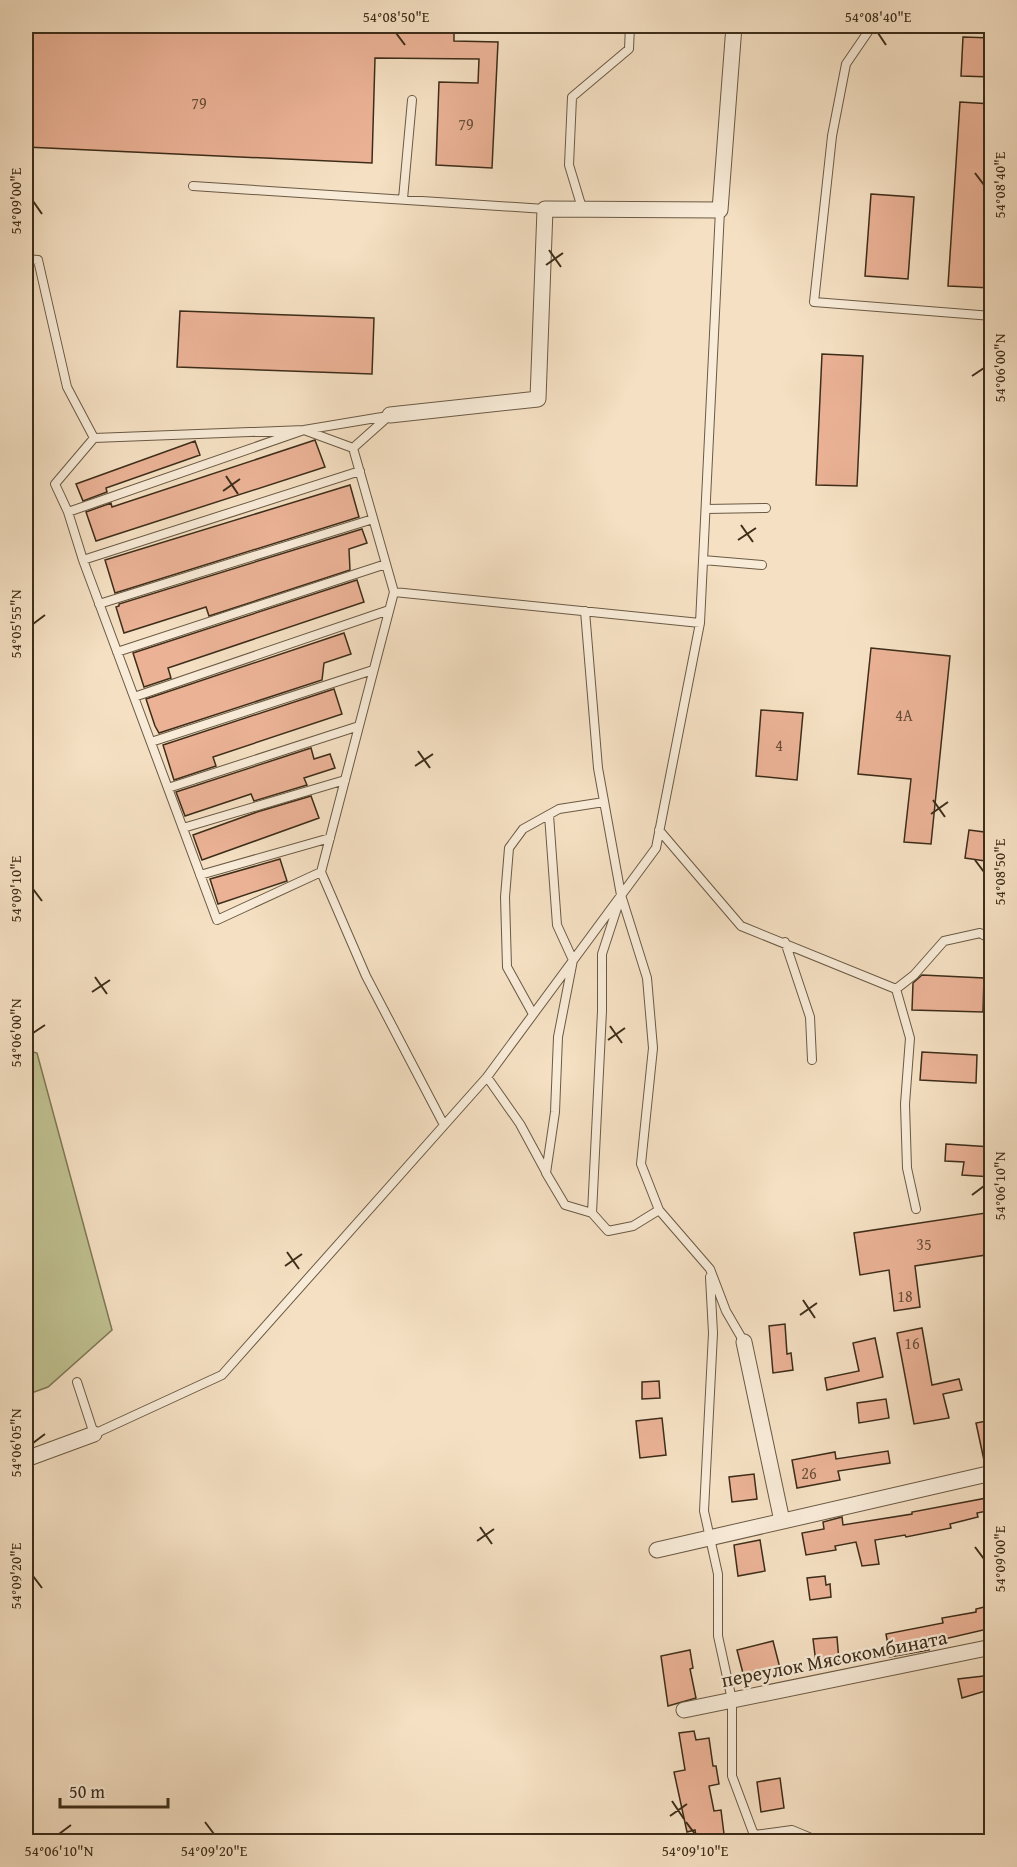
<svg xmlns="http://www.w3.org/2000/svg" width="1017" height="1867" viewBox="0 0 1017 1867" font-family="'Gentium Book Plus',serif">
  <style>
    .green { fill: #c0c191; stroke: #7e7755; stroke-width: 1.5 }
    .building { fill: #ebb296; stroke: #3d2d19; stroke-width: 1.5 }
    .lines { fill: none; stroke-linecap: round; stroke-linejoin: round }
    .lane-casing { stroke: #6b5a44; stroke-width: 10 }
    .street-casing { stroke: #6b5a44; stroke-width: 17 }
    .lane { stroke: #f8ebd8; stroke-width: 8 }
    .street { stroke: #f8ebd8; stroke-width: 15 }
    .ticks { fill: none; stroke: #3d2d19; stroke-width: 2 }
    .labels { text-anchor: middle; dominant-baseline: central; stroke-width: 4.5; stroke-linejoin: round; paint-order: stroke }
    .number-label { font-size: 16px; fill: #684e38 }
    .street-label { font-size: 20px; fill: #3d2d19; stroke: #f8ebd8 }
    .neatline { fill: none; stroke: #3d2d19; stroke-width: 2 }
    .ticks-label { font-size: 15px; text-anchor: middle; fill: #3d2d19 }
  </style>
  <rect width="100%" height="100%" fill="#f5e0c3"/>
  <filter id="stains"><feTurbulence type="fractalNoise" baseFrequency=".00333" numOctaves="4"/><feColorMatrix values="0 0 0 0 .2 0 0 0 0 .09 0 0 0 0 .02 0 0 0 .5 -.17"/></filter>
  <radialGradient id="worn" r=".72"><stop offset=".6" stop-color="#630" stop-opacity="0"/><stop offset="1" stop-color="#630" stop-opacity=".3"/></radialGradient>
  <path class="green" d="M 26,1050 L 37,1053 L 112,1330 L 48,1387 L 26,1395 Z"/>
  <path class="building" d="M 26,26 L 454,26 L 454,41 L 498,42 L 492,168 L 436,165 L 439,82 L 478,83 L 479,59 L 375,58 L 372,163 L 26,147 Z
    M 963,37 L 992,38 L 992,77 L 961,76 Z
    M 960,102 L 992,104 L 992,288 L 948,286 Z
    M 871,194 L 914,197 L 908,279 L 865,276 Z
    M 180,311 L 374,318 L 372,374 L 177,367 Z
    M 822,354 L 863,356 L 857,486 L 816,485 Z
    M 315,440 L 325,467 L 96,541 L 86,512 L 111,503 L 112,507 Z
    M 195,441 L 200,455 L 106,488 L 107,492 L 83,501 L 76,484 Z
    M 350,485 L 359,517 L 115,593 L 105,560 Z
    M 362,529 L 367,543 L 349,549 L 350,570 L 209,616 L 206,607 L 124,633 L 116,607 L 119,606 L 119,604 Z
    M 357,580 L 364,602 L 168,668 L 171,678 L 144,687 L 133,653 Z
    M 344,633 L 351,654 L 324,663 L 322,680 L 159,733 L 155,726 L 146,699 Z
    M 871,648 L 950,656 L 931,844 L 904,842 L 911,779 L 858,774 Z
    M 334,689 L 342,714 L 213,757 L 216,766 L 174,780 L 163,745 Z
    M 761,710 L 803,713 L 797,780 L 756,776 Z
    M 311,748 L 314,759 L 330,754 L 335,768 L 304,778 L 307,785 L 254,801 L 251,794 L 185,816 L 176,792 Z
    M 311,796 L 319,818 L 202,860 L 193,835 L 257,812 Z
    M 969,830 L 992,833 L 992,862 L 965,858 Z
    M 280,859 L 287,881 L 218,904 L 210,879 Z
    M 922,975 L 984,978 L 983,1012 L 912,1010 L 913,983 Z
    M 922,1052 L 977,1055 L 976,1083 L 920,1080 Z
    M 946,1144 L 992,1147 L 992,1177 L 962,1175 L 964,1162 L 945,1161 Z
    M 992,1212 L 992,1254 L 915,1266 L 920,1307 L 894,1311 L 889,1270 L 860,1275 L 854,1233 Z
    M 785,1324 L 787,1354 L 791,1353 L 793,1370 L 773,1373 L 769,1326 Z
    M 922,1328 L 932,1385 L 959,1379 L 962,1390 L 943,1394 L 949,1418 L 914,1424 L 897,1333 Z
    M 875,1338 L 883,1377 L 827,1390 L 825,1378 L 859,1371 L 853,1343 Z
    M 659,1381 L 660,1398 L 642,1399 L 642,1382 Z
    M 886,1399 L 889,1418 L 859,1423 L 857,1403 Z
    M 662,1418 L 666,1455 L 640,1458 L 636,1421 Z
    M 992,1420 L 992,1463 L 985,1465 L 976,1423 Z
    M 888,1451 L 890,1463 L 838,1471 L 840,1480 L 797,1488 L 792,1460 L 835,1452 L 836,1459 Z
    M 754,1474 L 757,1499 L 732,1502 L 729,1477 Z
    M 992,1497 L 992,1510 L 977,1513 L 978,1517 L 950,1524 L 951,1528 L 906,1537 L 905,1535 L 875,1540 L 879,1564 L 862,1566 L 856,1542 L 835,1546 L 836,1550 L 806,1555 L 802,1533 L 824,1529 L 823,1522 L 842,1517 L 843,1525 L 912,1514 L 912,1512 Z
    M 760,1540 L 765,1571 L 738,1576 L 734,1545 Z
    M 825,1576 L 826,1585 L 830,1584 L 831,1597 L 810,1600 L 807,1578 Z
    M 992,1605 L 992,1628 L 927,1643 L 929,1650 L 890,1657 L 886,1634 L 943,1623 L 942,1618 L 976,1612 L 976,1609 Z
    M 837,1637 L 839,1661 L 816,1663 L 813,1639 Z
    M 773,1641 L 781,1672 L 745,1681 L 737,1650 Z
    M 690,1650 L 693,1668 L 690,1669 L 696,1698 L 668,1706 L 661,1656 Z
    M 992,1675 L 992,1689 L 962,1698 L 958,1679 Z
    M 694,1731 L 696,1740 L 709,1738 L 713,1766 L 716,1766 L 719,1784 L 709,1786 L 714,1811 L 721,1810 L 725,1842 L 697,1842 L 695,1830 L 687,1832 L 674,1772 L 685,1770 L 679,1733 Z
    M 780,1778 L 784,1808 L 761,1812 L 757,1782 Z"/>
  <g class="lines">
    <g class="lane-casing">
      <path id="lane" d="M 872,26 L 846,64 L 832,136 L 814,302 L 992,316
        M 193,186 L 545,209
        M 403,199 L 412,100
        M 582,208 L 569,165 L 572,97 L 629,49 L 630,26
        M 26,259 L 38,260 L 67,387 L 94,438 L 55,484 L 68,512 L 83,560 L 217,920 L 321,872 L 394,592
        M 390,415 L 353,448 L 394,592 L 700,623
        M 94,438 L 304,430 L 388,416
        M 706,509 L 766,508
        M 68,512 L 304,430 L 353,448
        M 83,560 L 360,471
        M 703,560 L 762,565
        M 99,604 L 373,519
        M 585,611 L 598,768 L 621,895 L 647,978 L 653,1048 L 641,1164 L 659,1210 L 710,1269 L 726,1311 L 744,1342
        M 117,652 L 386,564
        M 134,697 L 389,610
        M 151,742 L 373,670
        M 168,788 L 359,726
        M 549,815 L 557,925 L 573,960 L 558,1037 L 555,1112 L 546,1173 L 565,1205 L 592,1213
        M 183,828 L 345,780
        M 659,830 L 741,926 L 896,989 L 914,975 L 944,941 L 980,933 L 992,940
        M 321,872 L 366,976 L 444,1125
        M 200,875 L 330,838
        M 619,902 L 602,954 L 602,1011 L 592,1213 L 608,1231 L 633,1226 L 659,1210
        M 785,942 L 810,1017 L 812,1060
        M 896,989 L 910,1038 L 905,1104 L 907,1168 L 916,1209
        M 533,1014 L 507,967 L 505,897 L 509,848 L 523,829 L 559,809 L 604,802
        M 487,1077 L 520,1124 L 546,1172
        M 710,1277 L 713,1333 L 704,1511 L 718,1574 L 718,1636 L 732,1700 L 732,1776 L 754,1835 L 792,1830 L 821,1842
        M 77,1382 L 94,1434 L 222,1375 L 487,1077 L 656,848 L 700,623 L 720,210"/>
    </g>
    <g class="street-casing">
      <path id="street" d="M 390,415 L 538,399 L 545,209 L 720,210 L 734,26
        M 744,1342 L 782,1521
        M 26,1459 L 94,1434
        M 657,1550 L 992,1473
        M 684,1710 L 992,1647"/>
    </g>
    <use href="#lane" class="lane"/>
    <use href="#street" class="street"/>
  </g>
  <path class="ticks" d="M 396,33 L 405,45M 878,33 L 886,45M 975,173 L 984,185M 33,201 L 42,214M 549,250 L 561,267M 546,265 L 563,253M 972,376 L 984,368M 226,476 L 238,494M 223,491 L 240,479M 741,525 L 753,542M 738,540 L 756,528M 33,624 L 45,615M 418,751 L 430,768M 415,766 L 433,754M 933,800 L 945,817M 931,814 L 948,802M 975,860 L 984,872M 33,889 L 42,901M 95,977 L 107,994M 92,992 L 110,980M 610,1026 L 622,1043M 33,1033 L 45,1025M 608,1040 L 625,1028M 972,1195 L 984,1186M 287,1252 L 299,1269M 285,1266 L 302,1254M 803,1300 L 815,1318M 800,1315 L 817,1303M 33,1443 L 45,1434M 480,1527 L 492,1544M 477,1541 L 494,1529M 975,1547 L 984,1559M 33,1576 L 42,1588M 672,1801 L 684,1819M 670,1816 L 687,1804M 205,1822 L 214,1834M 686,1822 L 695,1834M 59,1834 L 71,1825"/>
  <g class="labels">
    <g class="number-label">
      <text x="199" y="103">79</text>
      <text x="466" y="124">79</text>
      <text x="904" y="715">4А</text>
      <text x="779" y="745">4</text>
      <text x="924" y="1244">35</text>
      <text x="905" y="1296">18</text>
      <text x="912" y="1343">16</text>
      <text x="809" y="1473">26</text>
    </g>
    <g class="street-label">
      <text transform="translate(834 1658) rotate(-11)">переулок Мясокомбината</text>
    </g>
  </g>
  <rect width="1017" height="1867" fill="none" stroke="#f5e0c3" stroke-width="66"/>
  <path d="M60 1798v9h108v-9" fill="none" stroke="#3d2d19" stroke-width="3"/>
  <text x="69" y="1798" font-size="18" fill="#3d2d19" stroke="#f8ebd8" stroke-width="4.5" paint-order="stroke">50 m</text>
  <rect x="33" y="33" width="951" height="1801" class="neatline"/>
  <g class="ticks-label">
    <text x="396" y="22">54°08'50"E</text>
    <text x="878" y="22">54°08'40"E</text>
    <text transform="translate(1000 185) rotate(-90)" y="5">54°08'40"E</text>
    <text transform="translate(16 201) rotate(-90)" y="5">54°09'00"E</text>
    <text transform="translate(1000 368) rotate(-90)" y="5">54°06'00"N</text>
    <text transform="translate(16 624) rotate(-90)" y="5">54°05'55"N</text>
    <text transform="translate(1000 872) rotate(-90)" y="5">54°08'50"E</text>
    <text transform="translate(16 889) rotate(-90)" y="5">54°09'10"E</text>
    <text transform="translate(16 1033) rotate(-90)" y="5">54°06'00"N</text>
    <text transform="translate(1000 1186) rotate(-90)" y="5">54°06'10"N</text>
    <text transform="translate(16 1443) rotate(-90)" y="5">54°06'05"N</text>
    <text transform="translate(1000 1559) rotate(-90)" y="5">54°09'00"E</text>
    <text transform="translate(16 1576) rotate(-90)" y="5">54°09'20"E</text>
    <text x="59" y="1856">54°06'10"N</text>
    <text x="214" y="1856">54°09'20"E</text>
    <text x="695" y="1856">54°09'10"E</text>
  </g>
  <rect width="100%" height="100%" filter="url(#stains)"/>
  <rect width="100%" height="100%" fill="url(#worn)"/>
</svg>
